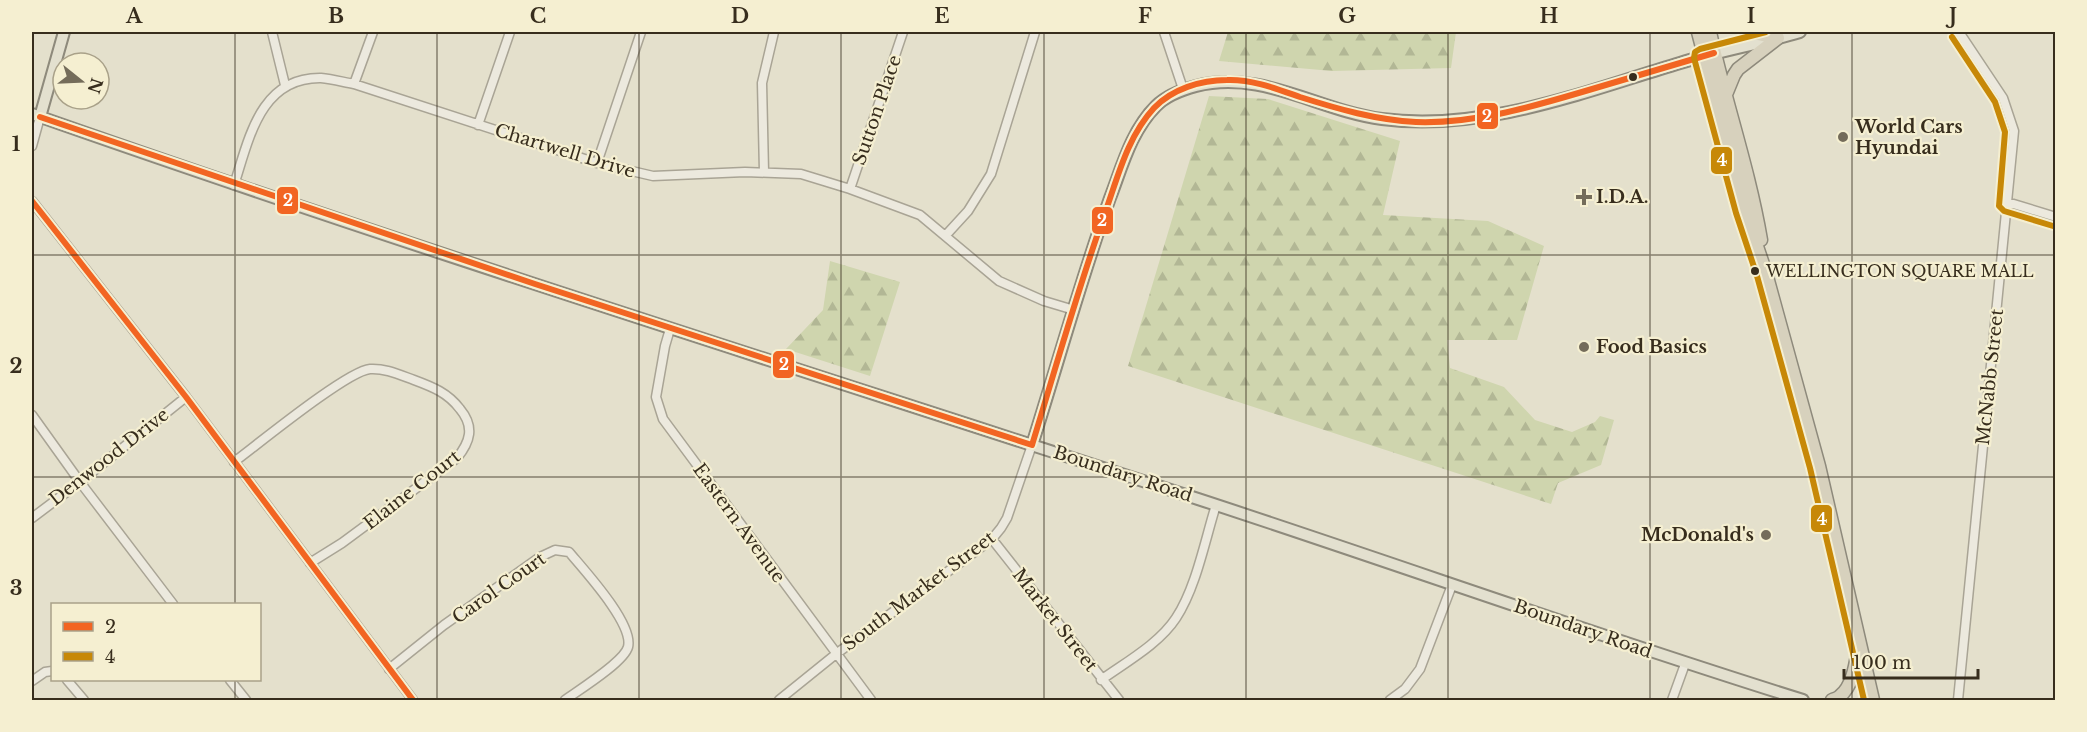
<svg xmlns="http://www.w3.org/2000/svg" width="2087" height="732" viewBox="0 0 2087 732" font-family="'Libre Baskerville',serif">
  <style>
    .forest { fill: url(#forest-firs) }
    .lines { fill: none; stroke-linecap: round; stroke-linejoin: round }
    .minor-casing { stroke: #a9a495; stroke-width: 11 }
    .major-casing { stroke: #8e8a7c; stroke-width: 14 }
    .highway-casing { stroke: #8e8a7c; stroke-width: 15 }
    .minor { stroke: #ece9de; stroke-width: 8 }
    .major { stroke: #e3e0cf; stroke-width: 10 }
    .highway { stroke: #d7d1bd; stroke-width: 12 }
    .bus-1-casing { stroke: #f5efd1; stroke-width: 10 }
    .bus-2-casing { stroke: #f5efd1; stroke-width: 10 }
    .bus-1 { stroke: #f26522; stroke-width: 6 }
    .bus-2 { stroke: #c78807; stroke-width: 6 }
    .grid { fill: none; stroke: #372d1d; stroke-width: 1.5; stroke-opacity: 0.55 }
    .bus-dot { fill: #372d1d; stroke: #f5efd1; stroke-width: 2 }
    .poi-dot { fill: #746c5a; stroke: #f5efd1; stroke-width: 2 }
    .labels { text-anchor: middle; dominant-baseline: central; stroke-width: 4.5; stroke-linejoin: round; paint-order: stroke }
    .bus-label { font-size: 16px; fill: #372d1d; stroke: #f5efd1; text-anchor: start }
    .street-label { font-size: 18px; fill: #372d1d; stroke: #f5efd1 }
    .poi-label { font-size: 18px; font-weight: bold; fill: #372d1d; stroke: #f5efd1; text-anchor: start }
    .line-badge { stroke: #f5efd1; stroke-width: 2 }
    .badge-label { font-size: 16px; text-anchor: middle; font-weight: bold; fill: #fff }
    .neatline { fill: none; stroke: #372d1d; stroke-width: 2 }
    .grid-label { font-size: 20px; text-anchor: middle; font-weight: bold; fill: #372d1d }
  </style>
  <defs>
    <pattern id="forest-firs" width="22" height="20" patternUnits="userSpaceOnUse" patternTransform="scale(1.5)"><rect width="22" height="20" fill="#cfd5ae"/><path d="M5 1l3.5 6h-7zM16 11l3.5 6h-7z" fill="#b2b795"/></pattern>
  </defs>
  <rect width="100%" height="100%" fill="#e4e0cc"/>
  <path class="forest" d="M 1228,32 L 1456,32 L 1451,68 L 1332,71 L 1219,61 Z
    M 1209,96 L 1268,99 L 1400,141 L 1383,215 L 1488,221 L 1544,246 L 1517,340 L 1447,340 L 1450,368 L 1504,387 L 1535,420 L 1572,432 L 1595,422 L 1600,416 L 1614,420 L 1601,465 L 1558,483 L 1551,504 L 1128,366 Z
    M 830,261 L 900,282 L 870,376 L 786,349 L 823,310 Z"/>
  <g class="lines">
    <g class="minor-casing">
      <path id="minor" d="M 272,32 L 285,85
        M 1164,32 L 1183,89
        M 354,84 L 373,32
        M 478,125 L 510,32
        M 32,146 L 40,117
        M 597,163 L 641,32
        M 764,172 L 762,83 L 774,32
        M 234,185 C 249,139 260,77 321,78 C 332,79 343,82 354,84 L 597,163 L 653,176 L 745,172 L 801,174 L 850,189 L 920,215 L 999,281 L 1044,301 L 1074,310
        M 850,189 L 903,32
        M 32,201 L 186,397 L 413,700
        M 2007,202 L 2056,217
        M 946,235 L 968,211 L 991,174 L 1035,32
        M 670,329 L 665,346 L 656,397 L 663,419 L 871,700
        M 32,415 L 80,482 L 173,604
        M 234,462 C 257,445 347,371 370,369 C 385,368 400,375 414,380 C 433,387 448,393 460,409 C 475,427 470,442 457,458 L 342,543 L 310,563
        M 32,518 L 80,482 L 186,397
        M 992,539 L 1119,700
        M 389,669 L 444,625 L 540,557 L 555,550 L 569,552 C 584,570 634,624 628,647 C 624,662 579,690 565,700
        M 67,680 L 84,700
        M 230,680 L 246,700
        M 1101,680 C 1126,662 1159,644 1176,618 C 1196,588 1205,540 1216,505
        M 32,681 L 45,672 L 52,671
        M 779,700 L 836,654 L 992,539 L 1001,528 L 1007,518 L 1032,445
        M 1390,700 L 1405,689 L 1420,669 L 1452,585
        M 1672,700 L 1685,664
        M 1958,700 L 2014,131 L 2003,98 L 1959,32"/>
    </g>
    <g class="major-casing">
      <path id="major" d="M 32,114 C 418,250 809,372 1198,499 C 1400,565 1600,637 1803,700
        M 40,117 L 64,32
        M 1032,445 C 1058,363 1081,279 1110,198 C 1122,167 1131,131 1156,106 C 1167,95 1181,90 1196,86 C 1262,69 1319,111 1382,119 C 1484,132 1583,92 1680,63 C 1719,51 1760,44 1800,32"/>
    </g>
    <g class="highway-casing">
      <path id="highway" d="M 1698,32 L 1745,211 L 1766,273 L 1819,466 L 1873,700
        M 1710,32 C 1725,101 1749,169 1761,240
        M 1749,32 L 1778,38
        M 1725,97 L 1734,75 L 1738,69 L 1778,38
        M 1832,700 C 1835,699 1838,698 1840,696 C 1854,685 1856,660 1859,644"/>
    </g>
    <use href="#minor" class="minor"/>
    <use href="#major" class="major"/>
    <use href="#highway" class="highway"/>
    <g class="bus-1-casing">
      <path id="bus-1" d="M 40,117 L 535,284 L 1032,445
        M 32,201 L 186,397 L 413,700
        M 1032,445 C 1056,367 1078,288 1106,210 C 1118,176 1128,136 1154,108 C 1172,89 1201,80 1227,80 C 1252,79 1277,89 1300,97 C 1338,109 1376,120 1416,122 C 1472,124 1528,108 1582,92 C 1626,79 1670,66 1714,53"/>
    </g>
    <g class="bus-2-casing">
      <path id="bus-2" d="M 1766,32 L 1700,49 L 1695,52 L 1694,58 L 1736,213 L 1757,276 L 1810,468 L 1864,700
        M 1952,37 L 1995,102 L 2005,132 L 1999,206 L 2004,211 L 2053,226"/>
    </g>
    <use href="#bus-1" class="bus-1"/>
    <use href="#bus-2" class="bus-2"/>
  </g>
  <path class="grid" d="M 235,32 L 235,604M 437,32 L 437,700M 639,32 L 639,700M 841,32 L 841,700M 1044,32 L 1044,700M 1246,32 L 1246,700M 1448,32 L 1448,700M 1650,32 L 1650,700M 1852,32 L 1852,700M 32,255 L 2056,255M 32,477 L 2056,477M 235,680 L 235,700"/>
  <g class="bus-dot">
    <circle cx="1633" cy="77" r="5"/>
    <circle cx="1755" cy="271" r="5"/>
  </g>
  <g class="poi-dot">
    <circle cx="1843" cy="137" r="6"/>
    <path d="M1581 188h6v6h6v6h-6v6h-6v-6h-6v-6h6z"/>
    <circle cx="1584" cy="347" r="6"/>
    <circle cx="1766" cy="535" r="6"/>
  </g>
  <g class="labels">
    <g class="bus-label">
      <text x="1766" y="271">WELLINGTON SQUARE MALL</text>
    </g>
    <g class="street-label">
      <text transform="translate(877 110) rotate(-71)">Sutton Place</text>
      <text transform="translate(565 151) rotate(17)">Chartwell Drive</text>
      <text transform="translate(1990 377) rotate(-84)">McNabb Street</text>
      <text transform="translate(109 457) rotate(-38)">Denwood Drive</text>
      <text transform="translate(1123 474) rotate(18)">Boundary Road</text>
      <text transform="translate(412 490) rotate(-38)">Elaine Court</text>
      <text transform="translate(739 523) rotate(54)">Eastern Avenue</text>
      <text transform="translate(499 588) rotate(-35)">Carol Court</text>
      <text transform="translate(919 591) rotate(-37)">South Market Street</text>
      <text transform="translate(1055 620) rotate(52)">Market Street</text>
      <text transform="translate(1583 629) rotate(19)">Boundary Road</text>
    </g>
    <g class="poi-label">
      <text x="1855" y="127">World Cars<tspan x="1855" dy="21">Hyundai</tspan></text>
      <text x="1596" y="197">I.D.A.</text>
      <text x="1596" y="347">Food Basics</text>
      <text x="1754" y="535" text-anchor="end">McDonald's</text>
    </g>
  </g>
  <g class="line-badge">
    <rect x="1476" y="102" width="23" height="28" rx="6" fill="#f26522"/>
    <rect x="1710" y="146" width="23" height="29" rx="6" fill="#c78807"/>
    <rect x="276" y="186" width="23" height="29" rx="6" fill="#f26522"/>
    <rect x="1091" y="206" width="23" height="29" rx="6" fill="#f26522"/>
    <rect x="772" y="350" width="23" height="29" rx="6" fill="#f26522"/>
    <rect x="1810" y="504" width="23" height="29" rx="6" fill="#c78807"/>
  </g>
  <g class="badge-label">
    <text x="1487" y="122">2</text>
    <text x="1722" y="166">4</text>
    <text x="288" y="206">2</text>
    <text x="1102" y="226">2</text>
    <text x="784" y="370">2</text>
    <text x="1822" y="525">4</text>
  </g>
  <rect width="2087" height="732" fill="none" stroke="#f5efd1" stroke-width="66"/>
  <rect x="51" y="603" width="210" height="78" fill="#f5efd1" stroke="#a9a189" stroke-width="1.5"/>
  <rect x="63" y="622" width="30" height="9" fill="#f26522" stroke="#a9a189" stroke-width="1.5"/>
  <text x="105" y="633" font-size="18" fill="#372d1d">2</text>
  <rect x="63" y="652" width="30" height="9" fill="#c78807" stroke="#a9a189" stroke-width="1.5"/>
  <text x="105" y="663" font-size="18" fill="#372d1d">4</text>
  <g transform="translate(81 81) rotate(108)"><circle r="28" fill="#f5efd1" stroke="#a9a189" stroke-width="1.5"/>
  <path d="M0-4.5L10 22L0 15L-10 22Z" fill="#746c5a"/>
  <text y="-9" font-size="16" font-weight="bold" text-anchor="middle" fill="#372d1d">N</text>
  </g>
  <path d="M1844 669v9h134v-9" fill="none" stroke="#372d1d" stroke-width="3"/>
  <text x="1853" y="669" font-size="18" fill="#372d1d" stroke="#f5efd1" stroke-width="4.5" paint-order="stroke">100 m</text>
  <rect x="33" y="33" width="2021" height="666" class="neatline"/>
  <g class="grid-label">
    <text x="134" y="23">A</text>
    <text x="336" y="23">B</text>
    <text x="538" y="23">C</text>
    <text x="740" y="23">D</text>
    <text x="942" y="23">E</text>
    <text x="1145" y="23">F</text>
    <text x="1347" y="23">G</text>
    <text x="1549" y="23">H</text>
    <text x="1751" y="23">I</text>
    <text x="1953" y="23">J</text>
    <text x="16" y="151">1</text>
    <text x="16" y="373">2</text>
    <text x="16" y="595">3</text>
  </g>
</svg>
